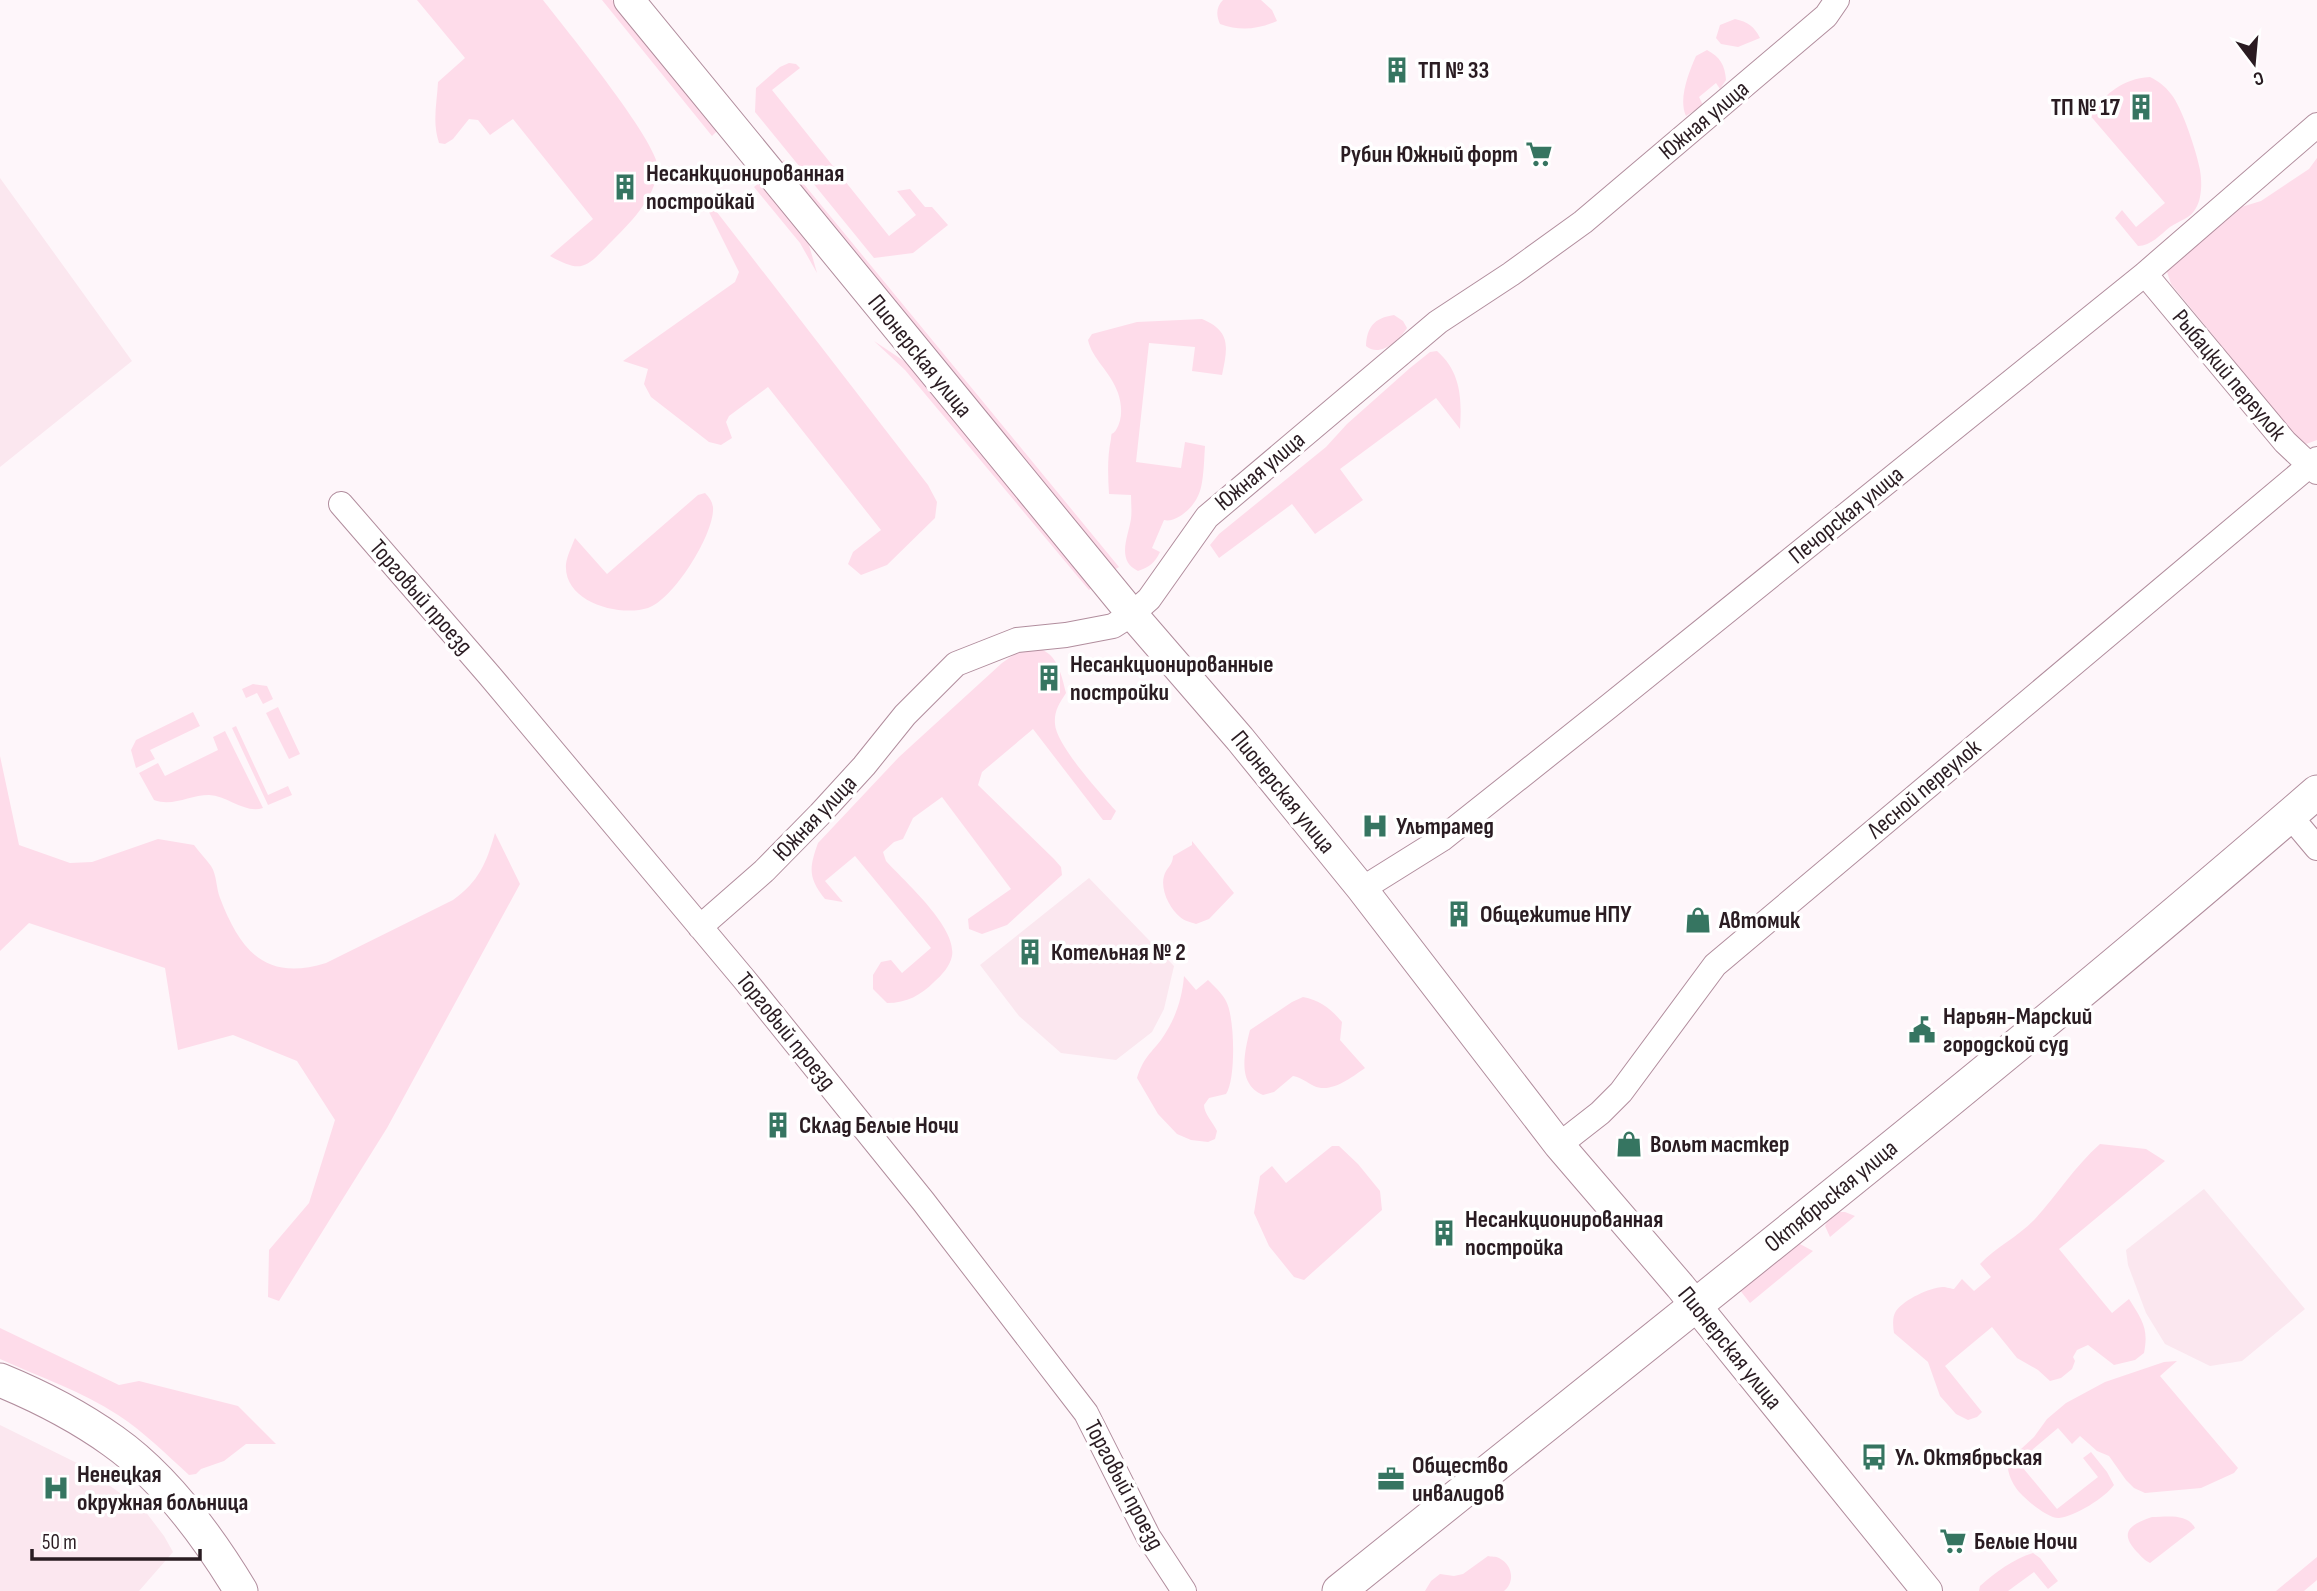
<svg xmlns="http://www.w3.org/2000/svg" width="2317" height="1591" viewBox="0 0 2317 1591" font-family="'Sofia Sans Condensed',sans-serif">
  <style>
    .built { fill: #fbe7ef }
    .green { fill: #fedcea }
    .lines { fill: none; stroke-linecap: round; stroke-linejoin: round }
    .minor-casing { stroke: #b18d9d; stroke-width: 26 }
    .tertiary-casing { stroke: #b18d9d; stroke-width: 32 }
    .secondary-casing { stroke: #b18d9d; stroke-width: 35 }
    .minor { stroke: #fff; stroke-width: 24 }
    .tertiary { stroke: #fff; stroke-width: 30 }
    .secondary { stroke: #fff; stroke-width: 33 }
    .labels { text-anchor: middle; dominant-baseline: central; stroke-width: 7; stroke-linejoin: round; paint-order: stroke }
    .poi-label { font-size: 24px; font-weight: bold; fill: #2a1c22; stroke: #fff; text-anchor: start }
    .street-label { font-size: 24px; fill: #2a1c22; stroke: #fff }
  </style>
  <rect width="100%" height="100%" fill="#fef6fa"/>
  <path class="built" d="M 0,178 L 132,361 L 0,467 Z
    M 1089,878 L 1174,966 L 1164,1009 L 1152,1032 L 1116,1060 L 1061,1053 L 1019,1016 L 980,965 Z
    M 2204,1189 L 2305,1309 L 2242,1361 L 2210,1366 L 2165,1344 L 2146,1313 L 2128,1265 L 2126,1250 Z
    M 0,1425 L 81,1465 L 145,1511 L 164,1536 L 173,1552 L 139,1591 L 0,1591 Z"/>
  <path class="green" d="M 417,0 L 543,0 C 563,26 660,144 658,169 C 655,199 629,224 609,244 C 585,269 581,273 550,256 L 593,219 L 513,119 L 490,135 L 478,120 L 469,119 L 453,139 L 445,144 L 439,143 C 432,122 437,103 438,82 L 465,58 Z
    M 602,0 L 612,0 L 655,56 L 717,131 L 712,136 Z
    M 1223,0 L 1261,0 L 1272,10 L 1277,21 C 1257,30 1239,31 1220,24 C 1216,15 1216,7 1223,0 Z
    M 1735,19 C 1748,22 1754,26 1760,38 L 1738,47 L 1721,44 L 1716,38 L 1720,25 Z
    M 1707,50 C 1720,57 1725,65 1726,80 L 1720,89 L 1716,83 L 1699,97 L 1703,105 L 1686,116 C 1678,99 1689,72 1696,56 Z
    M 789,63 L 796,64 L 800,68 L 772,90 L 889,236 L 916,215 L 897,191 L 910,189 L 925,207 L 932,207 L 948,225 L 913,253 L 874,258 L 755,112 L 756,88 L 780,67 Z
    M 2150,77 C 2158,81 2165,86 2171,94 C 2182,107 2197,153 2200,170 C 2202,182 2202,198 2196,208 C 2190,219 2180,220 2170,227 C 2161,234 2151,246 2138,246 L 2115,218 L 2122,210 L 2136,227 L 2165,203 L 2088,113 C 2109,93 2121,79 2150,77 Z
    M 2317,158 L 2317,440 L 2306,444 L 2294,434 L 2171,284 L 2166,269 L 2238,208 L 2261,201 L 2309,169 Z
    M 784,160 L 1119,567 L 1114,570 L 779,164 Z
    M 761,181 L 807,238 L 817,273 L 800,243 L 754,187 Z
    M 705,204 L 713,207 L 928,485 L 937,502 L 935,518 L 887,565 L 861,575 L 848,564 L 853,552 L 881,530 L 768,387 L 729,416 L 726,422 L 732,438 L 721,445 L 709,442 L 651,397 L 644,384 L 648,369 L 623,361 L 735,282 L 739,272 Z
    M 1394,315 L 1403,321 L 1407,328 C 1399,341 1379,358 1366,346 C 1367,327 1374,318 1394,315 Z
    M 1202,319 C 1231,331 1228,347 1222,375 L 1192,371 L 1195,347 L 1149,343 L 1136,462 L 1181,468 L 1185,442 L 1205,446 C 1204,459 1204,485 1198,496 C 1193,508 1176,523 1164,520 L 1152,548 L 1160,552 C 1155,563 1149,567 1138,571 C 1116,561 1128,537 1131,519 C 1132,511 1131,503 1131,495 L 1109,494 C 1108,476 1107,458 1111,439 C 1112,430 1111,437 1116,430 C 1123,419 1122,405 1118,393 C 1111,372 1092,359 1088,340 L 1092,334 L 1137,322 Z
    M 874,341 L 910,365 L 1095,585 L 1089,590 L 905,370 Z
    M 1437,351 C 1461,372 1462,399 1460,429 L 1436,398 L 1340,469 L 1363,500 L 1315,534 L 1292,504 L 1219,558 L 1210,545 L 1219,534 L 1326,447 L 1347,424 L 1410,368 L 1430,352 Z
    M 705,493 C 709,497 712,501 713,507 C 715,533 674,599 648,608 C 619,617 563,602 566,564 C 567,556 572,546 575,538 L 607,574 L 698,495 Z
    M 1025,647 C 1055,646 1060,668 1066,693 C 1059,704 1054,711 1055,724 C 1056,745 1101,794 1116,811 L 1111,820 L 1103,820 L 1033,729 L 982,772 L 978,785 L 1054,859 L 1061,867 L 1062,875 L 1007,925 L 982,934 L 969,929 L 968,919 L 1011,889 L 942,797 L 913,818 L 903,839 L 894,842 L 883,852 L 886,861 C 905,882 957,927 952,956 C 950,966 942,975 934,982 C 921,995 907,1003 887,1003 L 873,989 L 873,975 L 881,962 L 891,960 L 902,973 L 931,948 L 855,856 L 825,881 L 843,902 L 825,899 C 808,878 809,868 818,843 L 899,757 L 1002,663 Z
    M 253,684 L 267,686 L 273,699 L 263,704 L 257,693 L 246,698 L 242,689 Z
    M 278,707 L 300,754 L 289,759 L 266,713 Z
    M 193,712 L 200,726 L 150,750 L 155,759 L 136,768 L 131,750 L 136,740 Z
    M 236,726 L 268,795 L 288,786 L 292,795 L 268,805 L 232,728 Z
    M 225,731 L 263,808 C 245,814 228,796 209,795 C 190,795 173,807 154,800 L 139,773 L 158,763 L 165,776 L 218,750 L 213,737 Z
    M 0,756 L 19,845 L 70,863 L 92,862 L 158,839 L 194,845 C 199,852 206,859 211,866 C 217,875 216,888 220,898 C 240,950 265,982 326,963 L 453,900 C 479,881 486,864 495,833 L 520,884 L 387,1128 L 279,1301 L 268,1297 L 269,1250 L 309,1203 L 335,1120 L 297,1061 L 233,1035 L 178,1050 L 165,968 L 29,923 L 0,951 Z
    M 1192,841 L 1234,893 L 1209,919 L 1196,924 C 1191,922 1184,921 1180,917 C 1170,909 1160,890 1164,876 C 1166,868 1173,865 1173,856 L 1192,845 Z
    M 1184,976 L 1196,990 L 1208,980 C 1214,986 1222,993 1226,1001 C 1235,1017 1236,1080 1226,1094 L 1209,1098 L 1204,1105 C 1204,1114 1213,1122 1217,1131 L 1215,1139 L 1208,1142 L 1191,1140 L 1177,1134 L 1158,1114 L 1137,1078 C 1143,1059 1149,1055 1161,1040 C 1175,1020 1182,1000 1184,976 Z
    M 1303,997 C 1320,1000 1331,1009 1342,1022 L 1340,1040 L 1365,1068 C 1352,1077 1331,1094 1314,1086 C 1306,1082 1302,1078 1293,1076 L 1274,1092 L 1263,1095 C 1237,1084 1244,1054 1250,1030 L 1292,1002 Z
    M 2100,1144 L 2146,1149 L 2165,1161 L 2059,1249 L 2112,1313 L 2129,1299 C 2142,1320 2149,1328 2144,1353 L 2135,1360 L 2114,1365 L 2088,1345 L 2077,1350 L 2073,1357 L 2075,1361 L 2072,1369 L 2061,1378 L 2050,1381 L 2038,1370 L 2017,1358 L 1992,1327 L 1945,1366 L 1982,1412 L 1977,1417 L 1968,1420 L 1956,1414 L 1940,1396 L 1928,1362 L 1894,1333 C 1893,1326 1892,1317 1896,1311 C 1905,1299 1929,1288 1943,1287 C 1946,1287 1952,1289 1954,1289 L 1962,1279 L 1974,1291 L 1991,1277 L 1980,1264 C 1996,1247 2018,1237 2035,1219 C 2057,1195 2075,1166 2100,1144 Z
    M 1332,1146 L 1339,1146 L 1358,1164 L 1380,1191 L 1382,1210 L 1304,1280 L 1294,1277 L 1269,1246 L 1254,1213 L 1260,1176 L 1272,1166 L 1286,1183 Z
    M 1839,1212 L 1845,1212 L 1855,1216 L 1830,1237 L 1825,1226 L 1827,1222 Z
    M 1800,1244 L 1813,1251 L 1750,1303 L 1739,1289 L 1793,1245 Z
    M 0,1328 L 119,1385 L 139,1381 L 238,1406 L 276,1444 L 246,1444 L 224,1461 L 201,1469 L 196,1474 L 189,1475 C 166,1454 144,1432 118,1415 C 82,1391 39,1377 0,1359 Z
    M 2177,1361 L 2160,1376 L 2238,1468 L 2234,1473 L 2201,1488 L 2145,1493 L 2134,1488 L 2126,1480 L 2109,1456 L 2097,1451 L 2080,1436 L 2072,1444 L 2058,1428 L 2018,1462 L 2057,1509 L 2098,1477 L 2083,1458 L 2091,1452 L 2107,1472 L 2114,1485 C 2106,1497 2074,1517 2059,1518 C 2048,1519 2022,1497 2016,1488 C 2010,1479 2008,1472 2007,1462 L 2034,1437 L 2047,1419 L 2066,1403 L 2105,1382 L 2164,1362 Z
    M 2152,1517 C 2167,1517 2187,1513 2195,1528 L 2150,1563 C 2144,1560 2142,1557 2137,1552 C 2118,1532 2131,1524 2152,1517 Z
    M 2033,1553 L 2040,1558 L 2058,1581 L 2048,1589 L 2034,1572 L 2008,1591 L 1979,1591 L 1980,1586 C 1996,1572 2013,1559 2033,1553 Z
    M 1488,1556 C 1491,1557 1496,1556 1499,1558 C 1513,1565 1515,1582 1504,1591 L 1425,1591 L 1431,1581 L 1440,1574 L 1454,1576 L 1463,1574 Z
    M 2317,1557 L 2317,1580 L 2304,1591 L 2276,1591 Z"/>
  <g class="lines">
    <g class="minor-casing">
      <path id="minor" d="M 2145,274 L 2285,442 L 2317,472
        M 341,504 L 490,676 L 744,979 L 923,1201 L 1086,1413 L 1148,1536 L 1184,1591
        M 2290,816 L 2317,848
        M 1362,889 L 1442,839 L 1608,707 L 2145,274 L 2317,125
        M 700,927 L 764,871 L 820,814 L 864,766 L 905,715 L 956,664 L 1017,640 L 1066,635 L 1113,626 L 1132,614 L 1149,599 L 1207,517 L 1438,322 L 1511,274 L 1583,222 L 1826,16 L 1837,0
        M 1559,1145 L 1600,1113 L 1621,1092 L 1715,965 L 2317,459"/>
    </g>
    <g class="tertiary-casing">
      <path id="tertiary" d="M 629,0 L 1132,614 L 1240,739 L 1362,889 L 1559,1145 L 1680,1286 L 1927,1591"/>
    </g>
    <g class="secondary-casing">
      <path id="secondary" d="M 0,1380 C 39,1396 78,1416 113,1441 C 164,1477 209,1538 241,1591
        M 1339,1591 C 1667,1327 1999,1068 2317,792"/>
    </g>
    <use href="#minor" class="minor"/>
    <use href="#tertiary" class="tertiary"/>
    <use href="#secondary" class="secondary"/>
  </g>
  <defs>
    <g id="building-bare" transform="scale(2.1)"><path d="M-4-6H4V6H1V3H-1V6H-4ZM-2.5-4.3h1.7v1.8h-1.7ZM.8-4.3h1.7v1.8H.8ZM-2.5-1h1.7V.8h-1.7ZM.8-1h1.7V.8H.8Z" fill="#367561" stroke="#fff" stroke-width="2.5" paint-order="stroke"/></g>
    <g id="supermarket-bare" transform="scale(2.1)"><path d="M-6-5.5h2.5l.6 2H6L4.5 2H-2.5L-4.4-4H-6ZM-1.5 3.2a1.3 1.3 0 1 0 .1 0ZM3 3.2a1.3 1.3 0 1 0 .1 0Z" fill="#367561" stroke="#fff" stroke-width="2.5" paint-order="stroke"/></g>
    <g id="hospital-bare" transform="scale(2.1)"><path d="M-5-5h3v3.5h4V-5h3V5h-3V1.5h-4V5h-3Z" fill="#367561" stroke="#fff" stroke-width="2.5" paint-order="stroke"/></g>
    <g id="shop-bare" transform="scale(2.1)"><path d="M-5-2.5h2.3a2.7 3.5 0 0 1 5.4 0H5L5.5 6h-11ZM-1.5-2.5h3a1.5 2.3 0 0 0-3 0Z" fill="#367561" stroke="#fff" stroke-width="2.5" paint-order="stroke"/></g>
    <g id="civic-bare" transform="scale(2.1)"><path d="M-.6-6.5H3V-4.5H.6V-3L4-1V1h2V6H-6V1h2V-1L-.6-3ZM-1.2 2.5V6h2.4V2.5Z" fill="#367561" stroke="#fff" stroke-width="2.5" paint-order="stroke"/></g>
    <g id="bus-bare" transform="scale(2.1)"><path d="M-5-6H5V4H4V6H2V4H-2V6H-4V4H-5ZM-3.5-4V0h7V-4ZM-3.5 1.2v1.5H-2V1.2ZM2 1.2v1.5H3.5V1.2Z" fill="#367561" stroke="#fff" stroke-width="2.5" paint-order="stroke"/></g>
    <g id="office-bare" transform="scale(2.1)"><path d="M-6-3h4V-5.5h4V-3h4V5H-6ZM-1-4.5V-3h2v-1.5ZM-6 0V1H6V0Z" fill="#367561" stroke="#fff" stroke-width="2.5" paint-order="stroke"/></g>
  </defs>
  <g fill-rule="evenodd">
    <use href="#building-bare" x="1397" y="70"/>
    <use href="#building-bare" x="2141" y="107"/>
    <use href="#supermarket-bare" x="1539" y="154"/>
    <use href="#building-bare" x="625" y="187"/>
    <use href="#building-bare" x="1049" y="678"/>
    <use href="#hospital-bare" x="1375" y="826"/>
    <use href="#building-bare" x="1459" y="914"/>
    <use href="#shop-bare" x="1698" y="920"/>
    <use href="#building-bare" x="1030" y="952"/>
    <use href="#civic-bare" x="1922" y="1030"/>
    <use href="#building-bare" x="778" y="1125"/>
    <use href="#shop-bare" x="1629" y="1144"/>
    <use href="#building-bare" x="1444" y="1233"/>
    <use href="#bus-bare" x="1874" y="1457"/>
    <use href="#office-bare" x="1391" y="1479"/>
    <use href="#hospital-bare" x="56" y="1488"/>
    <use href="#supermarket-bare" x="1953" y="1541"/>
  </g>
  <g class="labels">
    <g class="poi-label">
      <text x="1418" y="70">ТП № 33</text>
      <text x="2120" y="107" text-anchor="end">ТП № 17</text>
      <text x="1518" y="154" text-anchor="end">Рубин Южный форт</text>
      <text x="646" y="173">Несанкционированная<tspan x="646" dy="28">постройкай</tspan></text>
      <text x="1070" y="664">Несанкционированные<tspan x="1070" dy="28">постройки</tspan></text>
      <text x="1396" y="826">Ультрамед</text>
      <text x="1480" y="914">Общежитие НПУ</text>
      <text x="1719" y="920">Автомик</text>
      <text x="1051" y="952">Котельная № 2</text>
      <text x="1943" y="1016">Нарьян-Марский<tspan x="1943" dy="28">городской суд</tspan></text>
      <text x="799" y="1125">Склад Белые Ночи</text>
      <text x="1650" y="1144">Вольт масткер</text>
      <text x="1465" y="1219">Несанкционированная<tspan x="1465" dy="28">постройка</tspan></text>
      <text x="1895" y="1457">Ул. Октябрьская</text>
      <text x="1412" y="1465">Общество<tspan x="1412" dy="28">инвалидов</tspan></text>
      <text x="77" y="1474">Ненецкая<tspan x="77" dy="28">окружная больница</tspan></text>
      <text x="1974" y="1541">Белые Ночи</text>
    </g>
    <g class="street-label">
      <text transform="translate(1704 120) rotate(-40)">Южная улица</text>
      <text transform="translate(920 356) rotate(51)">Пионерская улица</text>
      <text transform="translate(2229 375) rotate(50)">Рыбацкий переулок</text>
      <text transform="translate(1260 471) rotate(-40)">Южная улица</text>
      <text transform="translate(1846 515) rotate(-39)">Печорская улица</text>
      <text transform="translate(421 597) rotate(49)">Торговый проезд</text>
      <text transform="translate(1924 789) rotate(-40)">Лесной переулок</text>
      <text transform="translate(1283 792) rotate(51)">Пионерская улица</text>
      <text transform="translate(815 818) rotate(-46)">Южная улица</text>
      <text transform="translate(786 1031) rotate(51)">Торговый проезд</text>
      <text transform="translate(1831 1196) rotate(-39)">Октябрьская улица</text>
      <text transform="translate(1730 1348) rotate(51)">Пионерская улица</text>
      <text transform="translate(1124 1485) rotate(62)">Торговый проезд</text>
    </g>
  </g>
  <g transform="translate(2254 63) rotate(164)" stroke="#ffffff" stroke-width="5" paint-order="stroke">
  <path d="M0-5L12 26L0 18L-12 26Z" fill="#2a1c22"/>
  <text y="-10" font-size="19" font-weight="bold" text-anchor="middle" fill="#2a1c22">С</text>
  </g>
  <path d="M32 1549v10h168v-10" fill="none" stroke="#2a1c22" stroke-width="3.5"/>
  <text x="42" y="1549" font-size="21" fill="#2a1c22" stroke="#ffffff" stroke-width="5" paint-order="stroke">50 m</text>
</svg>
